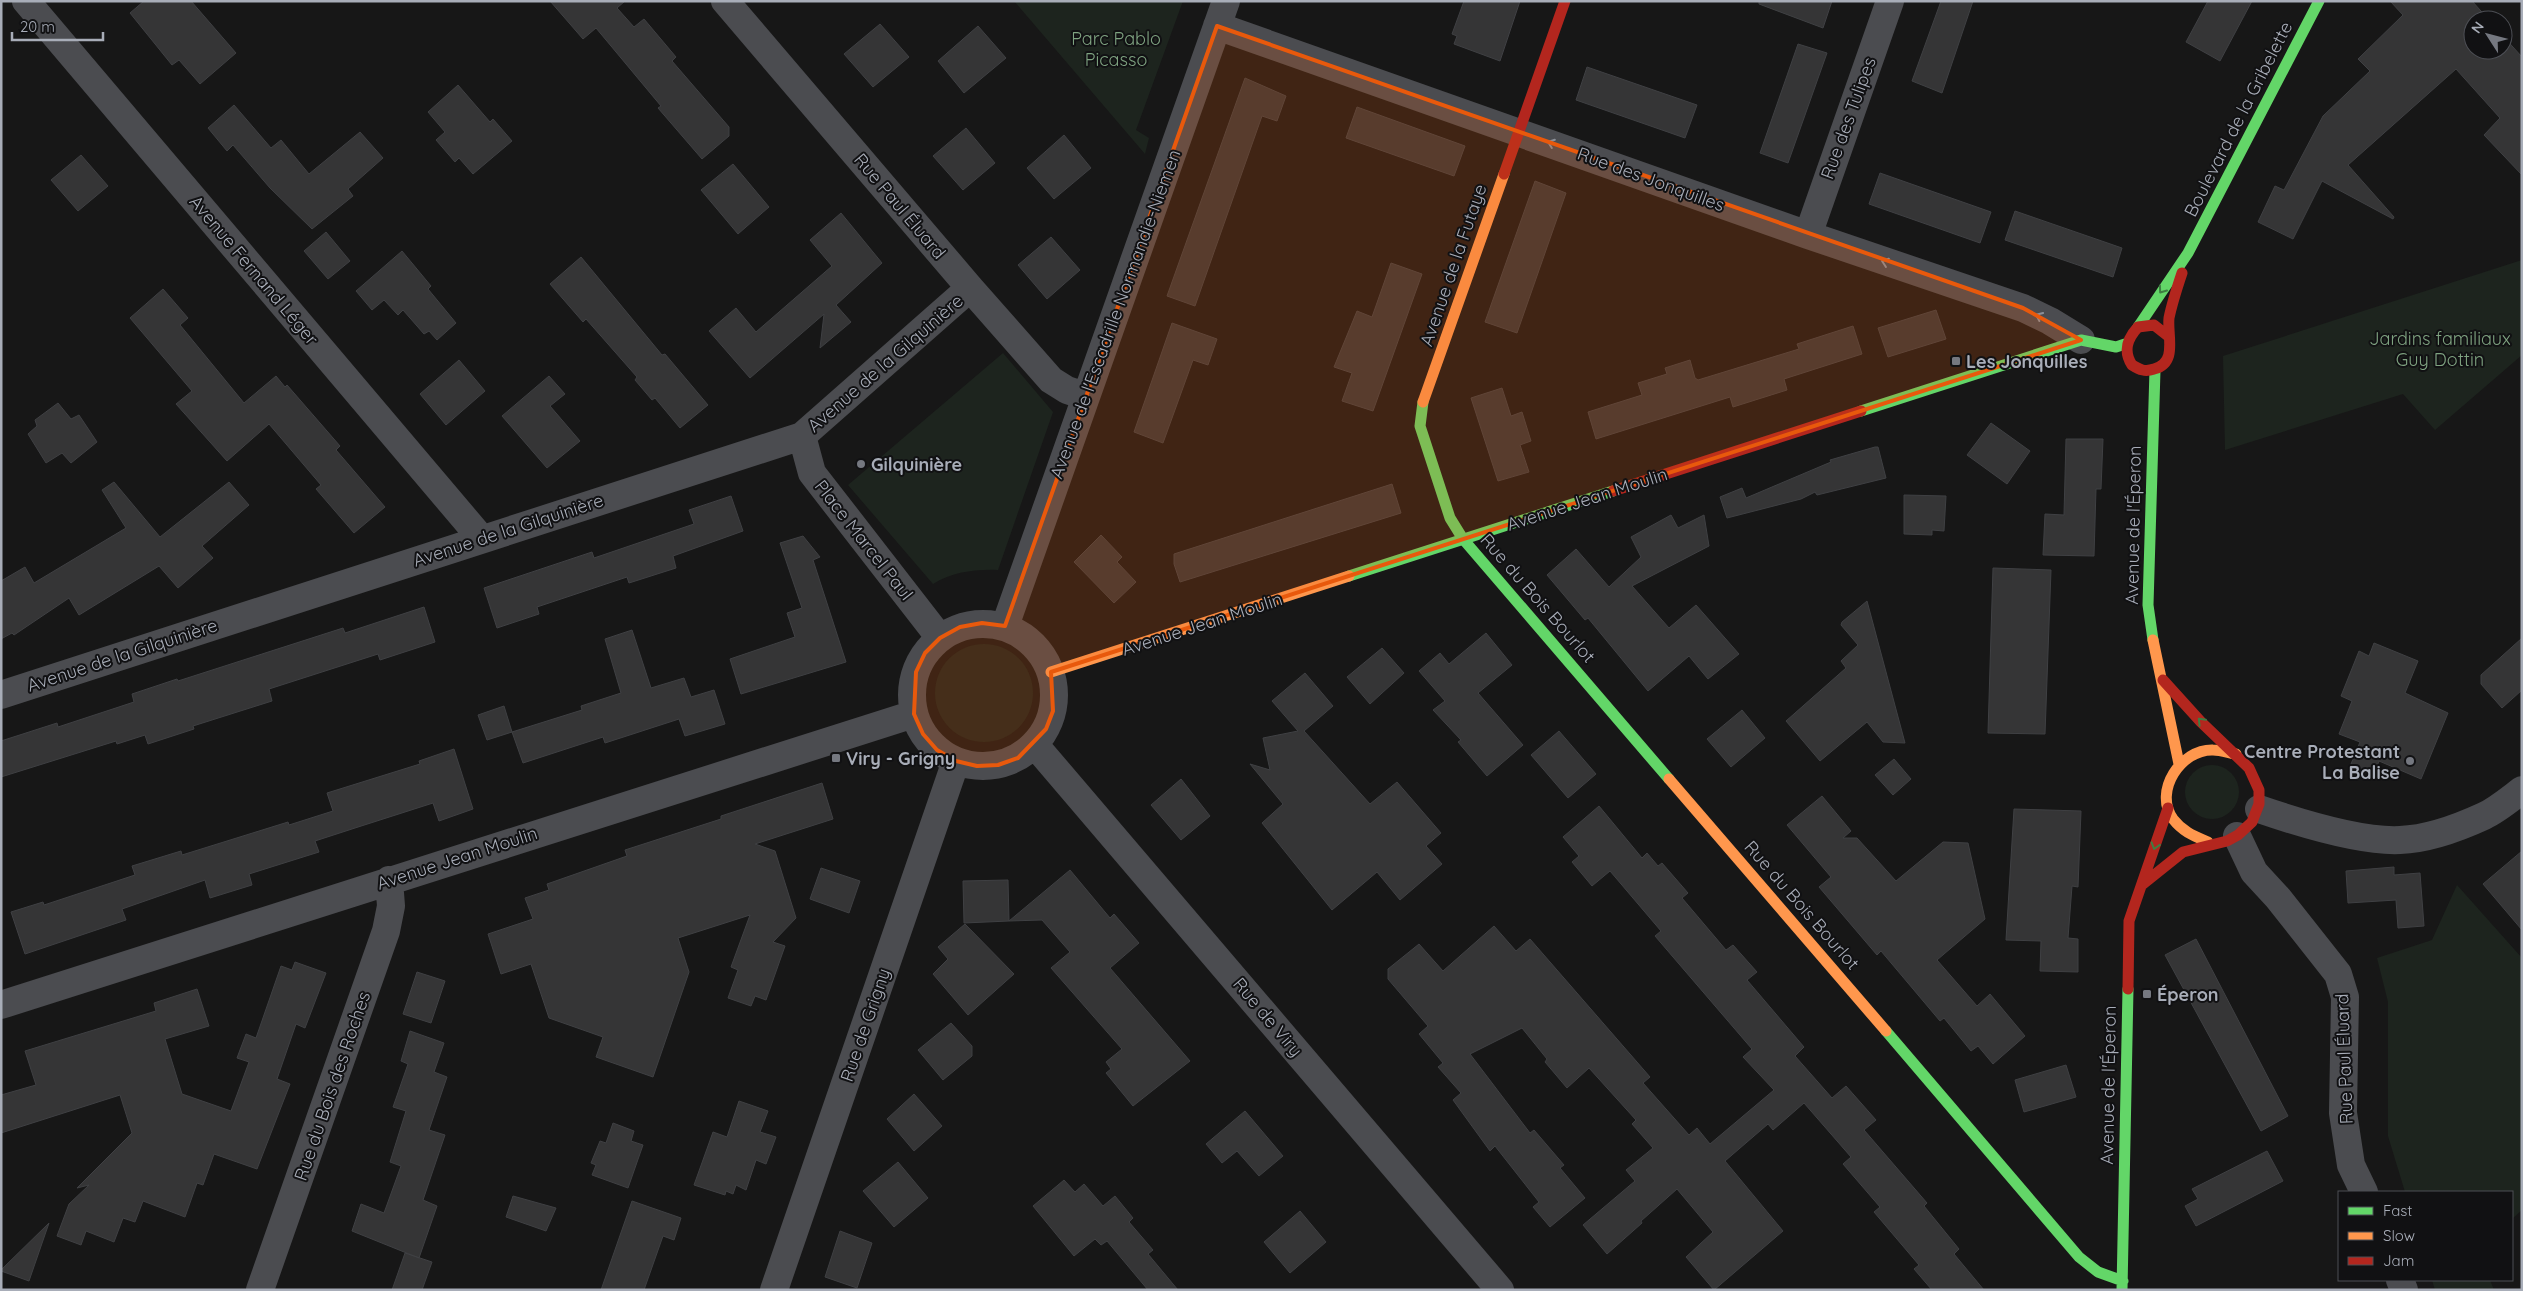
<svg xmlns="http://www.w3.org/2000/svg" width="2523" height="1291" viewBox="0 0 2523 1291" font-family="Quicksand,sans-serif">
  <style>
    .green { fill: #1d241e }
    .building { fill: #353536; stroke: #3f4043 }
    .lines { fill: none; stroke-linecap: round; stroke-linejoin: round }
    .street { stroke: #4b4c50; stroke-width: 28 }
    .fast { stroke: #63d668; stroke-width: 11 }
    .slow { stroke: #ff974d; stroke-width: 11 }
    .jam { stroke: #b3261e; stroke-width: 11 }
    .oneway { stroke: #8c9099 }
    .oneway2 { stroke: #3e7d42 }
    .marked { fill: #e8590c; fill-opacity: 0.2; stroke: #e8590c; stroke-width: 4; stroke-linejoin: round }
    .poi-dot { fill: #757880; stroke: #111113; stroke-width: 2 }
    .labels { text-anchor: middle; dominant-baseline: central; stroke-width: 4; stroke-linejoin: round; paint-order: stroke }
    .park-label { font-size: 18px; fill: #7fa381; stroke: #111113 }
    .street-label { font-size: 18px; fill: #a8adb8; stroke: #111113 }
    .poi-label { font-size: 18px; font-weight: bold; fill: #a8adb8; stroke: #111113; text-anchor: start }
  </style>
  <rect width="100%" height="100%" fill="#171717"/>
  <path class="green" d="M 1014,1 L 1183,1 L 1136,130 L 1149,138 L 1145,154 Z
    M 2522,260 L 2522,355 L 2435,430 L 2403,394 L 2225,450 L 2223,356 Z
    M 1003,353 L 1053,412 L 998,570 C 976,569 952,572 933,584 L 848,485 Z
    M935 693a49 49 0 1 1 98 0a49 49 0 1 1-98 0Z
    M2185 792a27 27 0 1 1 54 0a27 27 0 1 1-54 0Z
    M 2457,885 L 2522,958 L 2522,1210 L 2512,1219 L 2512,1192 L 2405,1192 L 2388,1136 L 2388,1002 L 2377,958 L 2432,940 Z
    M 2432,1280 L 2490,1280 L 2494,1290 L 2435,1290 Z"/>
  <path class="building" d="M 144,1 L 191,1 L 236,53 L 200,84 L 179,60 L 172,65 L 130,13 Z
    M 550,1 L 625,1 L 617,8 L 634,27 L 644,19 L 676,57 L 672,61 L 729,127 L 729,136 L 702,159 L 658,108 L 661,106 L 596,28 L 583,39 Z
    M 1464,1 L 1520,1 L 1500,61 L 1454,44 L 1457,36 L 1452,34 Z
    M 1759,1 L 1832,1 L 1823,28 L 1759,4 Z
    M 1941,1 L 1973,1 L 1942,93 L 1912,81 Z
    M 2208,1 L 2252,1 L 2220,61 L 2186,42 Z
    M 2390,1 L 2472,1 L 2489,20 L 2473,20 L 2473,50 L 2503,50 L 2503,36 L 2522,57 L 2522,175 L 2484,135 L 2500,118 L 2456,69 L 2348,165 L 2394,217 L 2393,219 L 2322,181 L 2293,239 L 2258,222 L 2275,186 L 2284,190 L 2323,116 L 2370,71 L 2358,59 L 2403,15 Z
    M 880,24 L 909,57 L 873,87 L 844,54 Z
    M 978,26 L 1006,58 L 964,93 L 938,61 Z
    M 1798,44 L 1827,53 L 1788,163 L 1760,153 Z
    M 1587,67 L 1697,105 L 1685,138 L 1576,100 Z
    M 1245,78 L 1286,96 L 1277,121 L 1262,116 L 1195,306 L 1167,296 Z
    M 458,85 L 490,122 L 493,119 L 512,141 L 473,174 L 459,158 L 455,162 L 436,140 L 445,132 L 428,112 Z
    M 234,105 L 271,148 L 281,140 L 309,174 L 360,132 L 383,158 L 348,189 L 353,196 L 312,229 L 270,188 L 233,145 L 227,151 L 208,128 Z
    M 1357,107 L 1465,146 L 1454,176 L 1346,138 Z
    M 966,128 L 995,163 L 963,190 L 933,156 Z
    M 1064,135 L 1091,168 L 1054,199 L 1027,168 Z
    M 81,155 L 108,186 L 78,211 L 51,180 Z
    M 733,164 L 769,207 L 738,234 L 701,190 Z
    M 1880,173 L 1991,212 L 1980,243 L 1869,204 Z
    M 1535,181 L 1566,193 L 1517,333 L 1485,322 Z
    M 2015,211 L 2122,248 L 2113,277 L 2005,240 Z
    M 841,213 L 882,263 L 836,305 L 851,322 L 820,348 L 824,314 L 750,378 L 709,331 L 736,308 L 756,332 L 832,266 L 810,240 Z
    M 326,232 L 350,261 L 328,279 L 304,251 Z
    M 1051,237 L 1080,270 L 1047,299 L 1018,265 Z
    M 402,251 L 431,286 L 428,289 L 456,323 L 437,340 L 429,331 L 424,334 L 403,310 L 398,315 L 384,300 L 372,310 L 356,291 Z
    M 581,257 L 662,355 L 665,354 L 708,405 L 680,428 L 655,398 L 652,400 L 635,380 L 637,377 L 586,319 L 583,322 L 550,284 Z
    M 1391,263 L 1422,274 L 1373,411 L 1342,401 L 1352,373 L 1334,367 L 1357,311 L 1372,317 Z
    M 163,289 L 188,318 L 180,325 L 244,403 L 276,376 L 285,387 L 287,385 L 340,446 L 336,450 L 385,507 L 354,533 L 316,489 L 321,485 L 269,424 L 227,461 L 176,404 L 192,391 L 130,318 Z
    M 1936,310 L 1946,339 L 1888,357 L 1878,328 Z
    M 1172,323 L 1217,339 L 1208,365 L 1193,360 L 1163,443 L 1134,432 Z
    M 1853,326 L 1862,354 L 1784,379 L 1787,390 L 1733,407 L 1730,397 L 1596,439 L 1588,412 L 1642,395 L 1638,383 L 1667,374 L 1665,368 L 1690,360 L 1695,378 L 1698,380 L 1799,349 L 1797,344 Z
    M 459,360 L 485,391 L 446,425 L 420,394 Z
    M 549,376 L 565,394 L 550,406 L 580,441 L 547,468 L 502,416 Z
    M 1502,388 L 1511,416 L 1522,412 L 1531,441 L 1520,445 L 1529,472 L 1498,481 L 1471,398 Z
    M 58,403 L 71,419 L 79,415 L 97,442 L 71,463 L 62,453 L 46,463 L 28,434 L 37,426 L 35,420 Z
    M 1991,423 L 2030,451 L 2007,484 L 1967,455 Z
    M 2066,439 L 2103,439 L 2101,489 L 2096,489 L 2094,556 L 2043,555 L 2045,514 L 2064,515 Z
    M 1875,447 L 1878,447 L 1886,478 L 1817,495 L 1815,492 L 1801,499 L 1727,518 L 1720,497 L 1742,488 L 1746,498 L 1831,462 L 1830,460 Z
    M 114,482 L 160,537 L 229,482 L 249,505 L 202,546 L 213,558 L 178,588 L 159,566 L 79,615 L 69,598 L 14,635 L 12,633 L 1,639 L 1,581 L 25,567 L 34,583 L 126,528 L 102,490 Z
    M 1392,484 L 1401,513 L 1180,582 L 1174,564 L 1174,554 Z
    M 1904,495 L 1946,496 L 1944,531 L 1932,530 L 1932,535 L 1904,534 Z
    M 731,496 L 743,531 L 673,556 L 676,568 L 629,583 L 627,577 L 537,607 L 539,614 L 497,628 L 484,588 L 592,552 L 594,558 L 694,524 L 689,510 Z
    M 1671,515 L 1678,528 L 1704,515 L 1709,546 L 1632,586 L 1669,628 L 1696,605 L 1739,654 L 1708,679 L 1689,656 L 1648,691 L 1588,618 L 1585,620 L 1547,575 L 1576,549 L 1609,587 L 1641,557 L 1631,537 Z
    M 1101,535 L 1122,557 L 1117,562 L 1136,582 L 1114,603 L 1074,562 Z
    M 803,536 L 820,557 L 813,560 L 846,662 L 741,694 L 730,659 L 795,637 L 787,613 L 802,608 L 780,543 Z
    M 1993,568 L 2051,570 L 2045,734 L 1988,733 Z
    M 1867,601 L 1905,743 L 1883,742 L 1867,722 L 1820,761 L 1786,721 L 1846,668 L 1841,661 L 1858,645 L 1841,625 L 1842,622 Z
    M 424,607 L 435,642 L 380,660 L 378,654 L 269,689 L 272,701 L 193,726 L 194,729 L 148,744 L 145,735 L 117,744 L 116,741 L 1,777 L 1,741 L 57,723 L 58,727 L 134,702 L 132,694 L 177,679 L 178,681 L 343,628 L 345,633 Z
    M 632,630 L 651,688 L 684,678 L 691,697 L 714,690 L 725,724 L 685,736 L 679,719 L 605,743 L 603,737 L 523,763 L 512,732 L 582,710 L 581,706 L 621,693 L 605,639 Z
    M 1486,633 L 1512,665 L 1478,693 L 1523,745 L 1487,776 L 1458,742 L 1461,740 L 1433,710 L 1445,701 L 1419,671 L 1440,653 L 1449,664 Z
    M 2522,638 L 2522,690 L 2502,708 L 2481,684 L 2481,675 Z
    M 2374,643 L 2418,661 L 2405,693 L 2448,713 L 2421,779 L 2379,761 L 2374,774 L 2351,764 L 2360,742 L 2339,734 L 2352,701 L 2341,696 L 2359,651 L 2369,656 Z
    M 1382,648 L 1404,673 L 1370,704 L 1347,677 Z
    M 1305,673 L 1333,706 L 1304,731 L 1370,804 L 1397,782 L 1441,833 L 1426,846 L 1442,864 L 1400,900 L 1377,872 L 1332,910 L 1262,823 L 1283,804 L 1250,764 L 1270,770 L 1263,738 L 1298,731 L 1272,701 Z
    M 504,706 L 512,732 L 487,740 L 478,715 Z
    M 1742,710 L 1765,738 L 1731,767 L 1707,739 Z
    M 1559,731 L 1596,774 L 1568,798 L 1531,755 Z
    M 454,749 L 473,809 L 439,821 L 433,803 L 355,828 L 315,841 L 319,852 L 249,874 L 252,885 L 210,898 L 205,880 L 122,909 L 126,920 L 25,954 L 11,912 L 43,902 L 44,905 L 135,875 L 132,866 L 181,851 L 182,855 L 288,822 L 289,825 L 333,811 L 327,793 L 420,764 L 419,761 Z
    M 1894,759 L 1911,779 L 1893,795 L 1875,775 Z
    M 1181,779 L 1210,816 L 1181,840 L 1151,805 Z
    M 822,783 L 833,819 L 755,844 L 775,851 L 796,918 L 773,942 L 785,946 L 766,1000 L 755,996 L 751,1006 L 728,998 L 738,970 L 731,967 L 750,915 L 678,938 L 689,972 L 653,1077 L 596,1057 L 603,1037 L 549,1018 L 531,964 L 501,974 L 488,934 L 533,919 L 525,898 L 549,890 L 547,884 L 627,856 L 625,850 L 721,819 L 721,816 Z
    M 1822,796 L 1851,831 L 1843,838 L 1857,838 L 1896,881 L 1943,842 L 1968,843 L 1985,919 L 1937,960 L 1977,1006 L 1990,994 L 2025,1036 L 1993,1064 L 1978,1046 L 1971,1051 L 1944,1018 L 1940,1021 L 1881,951 L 1877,955 L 1819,887 L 1831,877 L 1787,825 Z
    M 1599,806 L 1642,858 L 1647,853 L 1658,866 L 1662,863 L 1688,893 L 1682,898 L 1726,950 L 1733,945 L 1757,972 L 1747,980 L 1804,1047 L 1795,1056 L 1832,1098 L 1846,1086 L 1876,1120 L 1864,1130 L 1927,1203 L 1924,1206 L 1959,1249 L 1954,1254 L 1984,1290 L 1932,1290 L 1914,1269 L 1919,1265 L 1874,1212 L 1880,1207 L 1843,1164 L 1851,1157 L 1804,1103 L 1773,1130 L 1768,1124 L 1725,1161 L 1783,1231 L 1714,1290 L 1686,1257 L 1713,1232 L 1677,1189 L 1641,1221 L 1642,1223 L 1607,1254 L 1583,1225 L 1635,1181 L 1626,1170 L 1653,1148 L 1632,1124 L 1636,1120 L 1589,1068 L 1567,1088 L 1545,1062 L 1547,1059 L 1522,1028 L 1470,1054 L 1530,1133 L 1534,1130 L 1564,1165 L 1560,1168 L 1585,1198 L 1550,1227 L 1533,1207 L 1539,1202 L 1495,1146 L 1490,1151 L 1453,1100 L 1461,1093 L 1438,1067 L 1443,1063 L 1419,1034 L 1428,1026 L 1388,979 L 1388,969 L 1419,944 L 1443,971 L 1494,926 L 1516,951 L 1530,939 L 1650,1077 L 1643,1083 L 1689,1135 L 1697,1128 L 1710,1144 L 1774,1090 L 1743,1057 L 1752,1049 L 1655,936 L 1661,931 L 1610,871 L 1592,886 L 1572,862 L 1579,856 L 1563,837 Z
    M 2014,809 L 2081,811 L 2078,887 L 2072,886 L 2068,938 L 2078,939 L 2078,972 L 2040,971 L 2041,941 L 2006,940 Z
    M 2522,851 L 2522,930 L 2483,884 Z
    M 2394,867 L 2394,875 L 2420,873 L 2424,926 L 2398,928 L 2396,900 L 2348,903 L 2346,871 Z
    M 821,868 L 860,881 L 849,913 L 810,899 Z
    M 1070,870 L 1110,918 L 1114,914 L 1139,943 L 1110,968 L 1190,1061 L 1133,1106 L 1106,1073 L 1111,1069 L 1106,1062 L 1122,1049 L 1051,968 L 1070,952 L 1042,920 L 1009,921 Z
    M 1008,880 L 1009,921 L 964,923 L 963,881 Z
    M 965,924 L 1014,974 L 968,1015 L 933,974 L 948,959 L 938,947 Z
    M 2196,939 L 2288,1116 L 2261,1131 L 2165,955 Z
    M 295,962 L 326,973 L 305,1028 L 296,1024 L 277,1079 L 290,1084 L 257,1169 L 214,1154 L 203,1185 L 197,1183 L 185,1217 L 143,1201 L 135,1222 L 123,1218 L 114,1242 L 86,1231 L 81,1245 L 57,1236 L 69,1204 L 89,1185 L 77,1188 L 132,1133 L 120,1095 L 1,1133 L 1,1095 L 36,1085 L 25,1051 L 156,1011 L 154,1003 L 197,989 L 209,1026 L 165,1039 L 182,1094 L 231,1111 L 249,1062 L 237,1058 L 246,1034 L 256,1038 L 281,966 L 292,970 Z
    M 417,972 L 445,981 L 431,1023 L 403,1014 Z
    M 951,1023 L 972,1046 L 972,1056 L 943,1080 L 918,1050 Z
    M 410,1031 L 444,1043 L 434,1072 L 447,1077 L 429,1130 L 445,1135 L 423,1200 L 437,1206 L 419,1258 L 352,1231 L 361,1204 L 384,1213 L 401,1166 L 390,1162 L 406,1111 L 393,1107 L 408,1064 L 401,1061 Z
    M 2066,1065 L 2076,1097 L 2024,1112 L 2015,1080 Z
    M 914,1094 L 942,1126 L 914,1151 L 887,1119 Z
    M 739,1101 L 768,1111 L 760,1132 L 776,1137 L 766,1164 L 756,1160 L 746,1190 L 736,1185 L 733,1194 L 726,1191 L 725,1195 L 694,1185 L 713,1132 L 727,1137 Z
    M 1245,1111 L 1283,1156 L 1259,1176 L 1237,1151 L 1222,1163 L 1206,1144 Z
    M 613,1123 L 634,1131 L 631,1141 L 643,1145 L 628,1188 L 592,1175 L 596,1165 L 591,1163 L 600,1141 L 606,1143 Z
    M 2267,1151 L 2283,1181 L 2196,1226 L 2185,1206 L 2198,1199 L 2192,1189 Z
    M 898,1162 L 928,1198 L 894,1227 L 863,1191 Z
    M 1064,1180 L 1075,1192 L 1084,1184 L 1103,1206 L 1115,1196 L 1133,1218 L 1129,1222 L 1153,1250 L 1148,1254 L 1178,1290 L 1148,1290 L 1107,1241 L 1101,1245 L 1095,1239 L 1074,1256 L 1033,1206 Z
    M 513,1196 L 556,1208 L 546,1231 L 506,1217 Z
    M 632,1201 L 681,1218 L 674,1240 L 663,1236 L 644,1290 L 601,1290 Z
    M 1300,1211 L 1326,1242 L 1290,1273 L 1264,1242 Z
    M 49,1223 L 29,1281 L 1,1271 L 1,1270 Z
    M 840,1231 L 872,1243 L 857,1288 L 825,1277 Z
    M 405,1253 L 432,1262 L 422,1290 L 392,1290 Z"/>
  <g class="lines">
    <path class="street" d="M 26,1 L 481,538
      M 725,1 L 970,288 L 1051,380 L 1067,390 L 1085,396
      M 1217,26 L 1808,235 L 2023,308 L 2050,321 L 2081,340
      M 1808,235 L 1890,1
      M 802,436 L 812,473 L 940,638
      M912 695a71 71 0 1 1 142 0a71 71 0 1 1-142 0Z
      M 1005,626 L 1226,1
      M 1,695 L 802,436 L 970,288
      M 1035,745 L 1500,1290
      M 2259,809 C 2297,822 2360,842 2400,840 C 2428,839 2458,828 2484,816 C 2497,810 2510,799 2522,790
      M 2237,836 L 2254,872 L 2278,898 L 2338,974 L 2345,997 L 2343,1113 L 2351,1165 L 2364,1192
      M 1,1005 L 914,714
      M 2400,1280 L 2404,1290
      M 260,1290 L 386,931 L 391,906 L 389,880
      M 774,1290 L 956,761"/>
    <path class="fast" d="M 2138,327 L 2188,253 L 2319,1
      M 1423,402 L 1420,426 L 1450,518 L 1463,539 L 1669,779
      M 1861,411 L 2081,340 L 2116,347 L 2125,344
      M 1349,576 L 1613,491
      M 2153,640 L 2148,605 L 2155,370
      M 1886,1031 L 2079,1257 L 2098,1272 L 2123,1281
      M 2122,1290 L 2128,989"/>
    <path class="slow" d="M 1423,402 L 1504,174
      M 2153,640 L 2179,764
      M 1051,672 L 1349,576
      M 1669,779 L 1886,1031
      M 2208,842 C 2194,836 2183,832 2173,819 C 2153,791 2181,749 2213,750 C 2221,750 2229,753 2236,754"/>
    <path class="jam" d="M 1504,174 L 1565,1
      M 2168,336 L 2154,325 L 2138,327 C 2127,339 2123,351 2132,365 C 2140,370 2145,372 2154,369 C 2178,363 2167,336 2169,318 C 2172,303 2177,288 2182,273
      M 1613,491 L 1861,411
      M 2143,884 L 2183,852 L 2227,841 L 2238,835 L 2252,822 L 2259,804 L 2259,790 L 2249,768 L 2201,722 L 2163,680
      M 2128,989 L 2129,921 L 2168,808"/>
  </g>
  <defs><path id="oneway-chevron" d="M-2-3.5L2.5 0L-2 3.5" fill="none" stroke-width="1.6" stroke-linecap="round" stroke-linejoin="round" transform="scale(1.25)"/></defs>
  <g class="oneway">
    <use href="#oneway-chevron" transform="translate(1551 143) rotate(-160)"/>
    <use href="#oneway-chevron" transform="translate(1885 262) rotate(-161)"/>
    <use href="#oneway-chevron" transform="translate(2039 316) rotate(-155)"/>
  </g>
  <g class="oneway2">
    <use href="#oneway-chevron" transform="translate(2162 290) rotate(126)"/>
    <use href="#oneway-chevron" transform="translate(2201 721) rotate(-134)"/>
    <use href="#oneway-chevron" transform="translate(2155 846) rotate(107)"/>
  </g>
  <path class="marked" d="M 1217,26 L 2023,308 L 2081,340 L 1051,672 L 1053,711 L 1046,729 L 1018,758 L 998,765 L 977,766 L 956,761 L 937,750 L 923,734 L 914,714 L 916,672 L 925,653 L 940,638 L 960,627 L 982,623 L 1005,626 Z"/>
  <g class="poi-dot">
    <rect x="1951" y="356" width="10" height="10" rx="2.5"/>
    <circle cx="861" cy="464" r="5"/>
    <rect x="831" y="753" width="10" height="10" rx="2.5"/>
    <circle cx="2410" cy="761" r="5"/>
    <rect x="2142" y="989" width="10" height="10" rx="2.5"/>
  </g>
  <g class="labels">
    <g class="park-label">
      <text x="1116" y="38">Parc Pablo<tspan x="1116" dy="21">Picasso</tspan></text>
      <text x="2440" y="338">Jardins familiaux<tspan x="2440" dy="21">Guy Dottin</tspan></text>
    </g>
    <g class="street-label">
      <text transform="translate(1848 118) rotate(-70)">Rue des Tulipes</text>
      <text transform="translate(2238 119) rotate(-63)">Boulevard de la Gribelette</text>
      <text transform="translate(1651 179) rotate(20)">Rue des Jonquilles</text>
      <text transform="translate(900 206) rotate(50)">Rue Paul Éluard</text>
      <text transform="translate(1453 265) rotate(-71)">Avenue de la Futaye</text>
      <text transform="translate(254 270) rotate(50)">Avenue Fernand Léger</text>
      <text transform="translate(1115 314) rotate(-70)">Avenue de l'Escadrille Normandie-Niemen</text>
      <text transform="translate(885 363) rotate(-41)">Avenue de la Gilquinière</text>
      <text transform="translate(1587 499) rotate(-18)">Avenue Jean Moulin</text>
      <text transform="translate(2133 525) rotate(-89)">Avenue de l'Éperon</text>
      <text transform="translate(508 530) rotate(-18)">Avenue de la Gilquinière</text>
      <text transform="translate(864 540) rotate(52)">Place Marcel Paul</text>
      <text transform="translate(1538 598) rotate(49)">Rue du Bois Bourlot</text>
      <text transform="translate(1202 624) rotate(-18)">Avenue Jean Moulin</text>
      <text transform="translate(122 655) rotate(-18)">Avenue de la Gilquinière</text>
      <text transform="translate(457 858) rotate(-18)">Avenue Jean Moulin</text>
      <text transform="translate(1802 905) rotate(49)">Rue du Bois Bourlot</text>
      <text transform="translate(1268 1017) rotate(50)">Rue de Viry</text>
      <text transform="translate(865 1025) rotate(-71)">Rue de Grigny</text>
      <text transform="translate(2344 1059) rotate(-92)">Rue Paul Éluard</text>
      <text transform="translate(2108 1085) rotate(-89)">Avenue de l'Éperon</text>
      <text transform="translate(332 1086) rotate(-71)">Rue du Bois des Roches</text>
    </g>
    <g class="poi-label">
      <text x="1966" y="361">Les Jonquilles</text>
      <text x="871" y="464">Gilquinière</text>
      <text x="2400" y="751" text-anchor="end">Centre Protestant<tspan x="2400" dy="21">La Balise</tspan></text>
      <text x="846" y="758">Viry - Grigny</text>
      <text x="2157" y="994">Éperon</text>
    </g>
  </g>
  <rect width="2523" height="1291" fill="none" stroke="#a8adb8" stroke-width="5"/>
  <rect x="2338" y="1191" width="175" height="90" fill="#111113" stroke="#4d4f55"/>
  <rect x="2348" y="1207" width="25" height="8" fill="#63d668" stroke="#4d4f55"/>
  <text x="2383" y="1216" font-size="15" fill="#a8adb8">Fast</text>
  <rect x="2348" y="1232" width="25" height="8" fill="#ff974d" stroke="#4d4f55"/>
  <text x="2383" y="1241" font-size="15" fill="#a8adb8">Slow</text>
  <rect x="2348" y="1257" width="25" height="8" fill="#b3261e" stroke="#4d4f55"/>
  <text x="2383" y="1266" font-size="15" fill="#a8adb8">Jam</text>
  <g transform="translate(2488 35) rotate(306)"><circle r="24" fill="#111113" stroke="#4d4f55"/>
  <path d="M0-4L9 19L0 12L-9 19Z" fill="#757880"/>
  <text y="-8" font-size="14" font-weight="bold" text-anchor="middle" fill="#a8adb8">N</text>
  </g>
  <path d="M12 32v8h91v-8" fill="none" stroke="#a8adb8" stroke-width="2.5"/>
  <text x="20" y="32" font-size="15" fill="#a8adb8" stroke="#111113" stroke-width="4" paint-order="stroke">20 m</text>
</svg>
